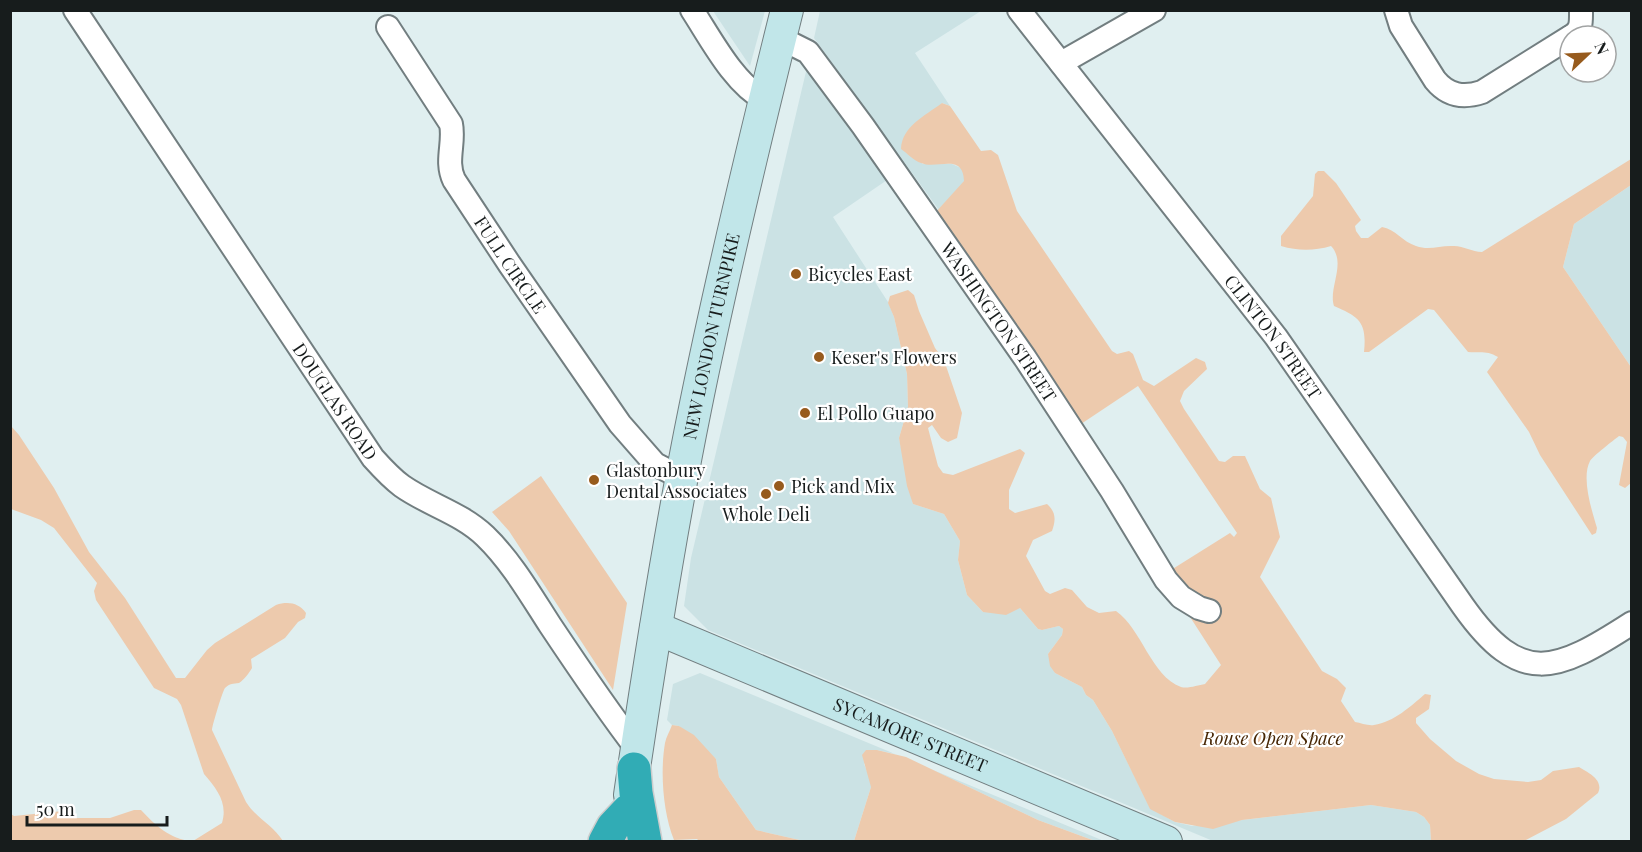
<svg xmlns="http://www.w3.org/2000/svg" width="1642" height="852" viewBox="0 0 1642 852" font-family="'Playfair Display',serif">
  <style>
    .built { fill: #cbe2e4 }
    .green { fill: #edcaad }
    .lines { fill: none; stroke-linecap: round; stroke-linejoin: round }
    .street-casing { stroke: #727e80; stroke-width: 26 }
    .secondary-casing { stroke: #727e80; stroke-width: 34 }
    .highway-casing { stroke: #cccdcd; stroke-width: 36 }
    .street { stroke: #fff; stroke-width: 22 }
    .secondary { stroke: #c1e6e9; stroke-width: 32 }
    .highway { stroke: #31acb5; stroke-width: 33 }
    .poi-dot { fill: #975b1d; stroke: #fff; stroke-width: 2 }
    .labels { text-anchor: middle; dominant-baseline: central; stroke-width: 4.5; stroke-linejoin: round; paint-order: stroke }
    .street-label { font-size: 18px; fill: #171c1c; stroke: #fff }
    .poi-label { font-size: 18px; fill: #171c1c; stroke: #fff; text-anchor: start }
    .park-label { font-size: 18px; font-style: italic; fill: #472604; stroke: #fff }
  </style>
  <rect width="100%" height="100%" fill="#e0eff0"/>
  <path class="built" d="M 713,11 L 765,11 L 750,66 Z
    M 820,11 L 981,11 L 915,53 L 950,106 L 942,103 L 922,164 L 952,164 L 961,168 L 964,173 L 965,181 L 939,210 L 814,38 Z
    M 809,59 L 890,178 L 833,217 L 888,302 L 894,317 L 907,374 L 908,407 L 899,438 L 913,504 L 944,514 L 960,541 L 958,560 L 967,595 L 983,612 L 1020,608 L 1038,629 L 1042,630 L 1059,626 L 1063,629 L 1062,635 L 1048,654 L 1055,673 L 1082,687 L 1086,695 L 1093,700 L 1112,731 L 1150,808 L 1175,822 L 1192,826 L 1371,805 L 1416,812 L 1424,817 L 1430,825 L 1431,841 L 1213,841 L 708,630 L 684,606 L 691,558 Z
    M 1631,185 L 1631,367 L 1563,267 L 1574,224 Z
    M 700,673 L 895,754 L 877,750 L 864,764 L 871,781 L 871,787 L 854,841 L 804,841 L 756,830 L 719,777 L 716,759 L 679,726 L 672,725 L 667,720 L 673,684 Z
    M 933,770 L 1104,841 L 1095,841 L 1038,820 Z"/>
  <path class="green" d="M 942,103 L 950,106 L 981,151 L 991,150 L 998,155 L 1017,211 L 1112,351 L 1117,354 L 1129,351 L 1133,354 L 1143,380 L 1154,386 L 1196,358 L 1205,362 L 1207,369 L 1184,391 L 1180,401 L 1184,409 L 1219,461 L 1225,462 L 1233,456 L 1245,456 L 1260,489 L 1271,498 L 1280,537 L 1260,577 L 1322,671 L 1337,679 L 1346,688 L 1341,701 L 1355,722 C 1361,723 1368,726 1374,725 C 1394,722 1411,706 1425,694 L 1431,695 L 1429,709 L 1416,718 L 1416,723 L 1430,739 L 1456,761 L 1479,774 L 1494,779 L 1528,782 L 1541,780 L 1553,771 L 1579,767 C 1589,773 1604,780 1598,793 L 1566,819 L 1522,842 L 1431,841 L 1430,825 L 1424,817 L 1416,812 L 1371,805 L 1242,820 L 1213,829 L 1175,822 L 1150,809 L 1112,731 L 1093,700 L 1086,695 L 1082,687 L 1055,673 L 1050,666 L 1048,654 L 1062,635 L 1063,629 L 1059,626 L 1042,630 L 1038,629 L 1020,608 L 1006,615 L 983,612 L 967,595 L 958,560 L 960,541 L 944,514 L 913,504 L 907,486 L 899,438 L 908,407 L 907,374 L 894,317 L 888,303 L 890,296 L 908,290 L 914,295 L 919,311 L 935,348 L 944,360 L 962,413 L 957,438 L 948,442 L 941,438 L 932,425 L 928,428 L 938,466 L 943,473 L 953,475 L 1020,449 L 1025,453 L 1009,490 L 1009,509 L 1015,513 L 1047,504 C 1056,512 1056,520 1052,531 L 1033,540 L 1026,556 L 1045,591 L 1050,594 L 1065,588 L 1072,590 L 1087,607 L 1099,613 L 1116,611 C 1142,629 1151,676 1181,687 C 1188,689 1198,685 1205,684 L 1221,665 L 1163,575 L 1230,533 L 1234,537 L 1237,533 L 1138,386 L 1081,424 L 935,213 L 964,181 C 963,152 937,170 921,163 C 914,161 907,153 901,149 C 902,126 925,116 942,103 Z
    M 1631,159 L 1631,185 L 1574,224 L 1563,267 L 1631,367 L 1631,483 L 1625,488 L 1619,485 L 1627,442 L 1623,437 L 1619,436 C 1614,440 1593,456 1590,461 C 1581,478 1592,511 1597,528 L 1596,533 L 1592,535 L 1540,455 L 1529,432 L 1487,372 L 1498,357 C 1487,350 1480,353 1468,352 L 1434,310 L 1428,309 L 1369,352 L 1364,352 C 1367,323 1360,317 1334,306 C 1328,288 1347,263 1331,246 C 1314,251 1298,251 1281,246 L 1281,236 L 1313,196 L 1315,174 L 1318,171 L 1324,171 L 1336,183 L 1361,220 L 1355,226 L 1356,231 L 1361,238 L 1368,238 L 1382,227 C 1395,229 1403,242 1416,246 C 1430,251 1440,245 1454,246 C 1464,246 1472,252 1482,252 Z
    M 11,426 L 19,435 L 54,488 L 89,552 L 125,598 L 176,678 L 185,678 L 207,650 L 215,643 L 276,605 C 288,601 299,603 306,613 L 305,618 L 298,622 L 285,638 L 251,659 L 252,668 C 249,673 244,680 239,683 C 233,684 230,683 225,688 C 223,690 212,726 212,730 L 246,802 C 256,818 273,825 283,841 L 193,841 L 222,823 C 228,803 217,789 204,774 L 181,705 L 177,699 L 154,688 L 96,600 L 94,591 L 97,583 L 54,528 L 41,520 L 11,509 Z
    M 541,476 L 627,603 L 613,690 L 509,531 L 492,512 Z
    M 672,725 L 679,726 L 694,735 L 716,759 L 719,777 L 756,830 L 804,841 L 700,842 L 697,839 L 674,840 C 663,813 660,772 665,743 C 666,737 670,731 672,725 Z
    M 866,750 L 877,750 L 906,757 L 1038,820 L 1095,841 L 854,841 L 871,787 L 862,755 Z
    M 134,810 L 141,810 C 155,825 170,839 191,841 L 11,841 L 11,814 L 14,816 L 63,811 L 74,818 L 110,818 Z"/>
  <g class="lines">
    <g class="street-casing">
      <g id="street">
        <path id="s1" d="M 75,10 L 373,458 C 382,468 391,478 402,486 C 429,505 461,513 485,536 C 511,561 530,594 550,625 C 578,667 606,709 637,749"/>
        <path d="M 692,10 C 711,39 734,84 765,100"/>
        <path id="s2" d="M 1019,10 L 1276,337 L 1463,606 C 1521,688 1556,672 1632,623"/>
        <path d="M 1396,10 L 1401,26 L 1435,80 C 1448,96 1464,98 1482,92 L 1570,37"/>
        <path id="s3" d="M 388,27 L 451,124 C 455,143 445,161 454,180 L 510,265 L 620,424 L 655,464 L 682,478"/>
        <path d="M 1572,36 C 1582,30 1581,22 1581,10"/>
        <path id="s4" d="M 780,38 L 808,52 L 863,126 L 1025,358 L 1112,491 L 1166,580 L 1181,597 L 1199,608 L 1209,611"/>
        <path d="M 1061,63 L 1154,10"/>
      </g>
    </g>
    <g class="secondary-casing">
      <g id="secondary">
        <path id="s5" d="M 656,628 L 1166,842"/>
        <path id="s6" d="M 630,795 C 649,666 669,537 695,409 C 722,275 754,143 787,10"/>
      </g>
    </g>
    <g class="highway-casing">
      <path id="highway" d="M 634,769 L 636,793 L 645,842
        M 605,842 L 613,827 L 628,811"/>
    </g>
    <use href="#street" class="street"/>
    <use href="#secondary" class="secondary"/>
    <use href="#highway" class="highway"/>
  </g>
  <g class="poi-dot">
    <circle cx="796" cy="274" r="6"/>
    <circle cx="819" cy="357" r="6"/>
    <circle cx="805" cy="413" r="6"/>
    <circle cx="594" cy="480" r="6"/>
    <circle cx="779" cy="486" r="6"/>
    <circle cx="766" cy="494" r="6"/>
  </g>
  <g class="labels">
    <g class="street-label">
      <text stroke="none"><textPath href="#s3" startOffset="274">FULL CIRCLE</textPath></text>
      <text stroke="none"><textPath href="#s4" startOffset="362">WASHINGTON STREET</textPath></text>
      <text stroke="none"><textPath href="#s6" startOffset="466">NEW LONDON TURNPIKE</textPath></text>
      <text stroke="none"><textPath href="#s2" startOffset="414">CLINTON STREET</textPath></text>
      <text stroke="none"><textPath href="#s1" startOffset="470">DOUGLAS ROAD</textPath></text>
      <text stroke="none"><textPath href="#s5" startOffset="276">SYCAMORE STREET</textPath></text>
    </g>
    <g class="poi-label">
      <text x="808" y="274">Bicycles East</text>
      <text x="831" y="357">Keser's Flowers</text>
      <text x="817" y="413">El Pollo Guapo</text>
      <text x="606" y="470">Glastonbury<tspan x="606" dy="21">Dental Associates</tspan></text>
      <text x="791" y="486">Pick and Mix</text>
      <text x="766" y="514" text-anchor="middle">Whole Deli</text>
    </g>
    <g class="park-label">
      <text x="1273" y="738">Rouse Open Space</text>
    </g>
  </g>
  <rect width="1642" height="852" fill="none" stroke="#171c1c" stroke-width="24"/>
  <g transform="translate(1588 54) rotate(67)"><circle r="28" fill="#ffffff" stroke="#a2a4a4" stroke-width="1.5"/>
  <path d="M0-4.5L10 22L0 15L-10 22Z" fill="#975b1d"/>
  <text y="-9" font-size="16" font-weight="bold" text-anchor="middle" fill="#171c1c">N</text>
  </g>
  <path d="M27 816v9h140v-9" fill="none" stroke="#171c1c" stroke-width="3"/>
  <text x="36" y="816" font-size="18" fill="#171c1c" stroke="#ffffff" stroke-width="4.5" paint-order="stroke">50 m</text>
</svg>
